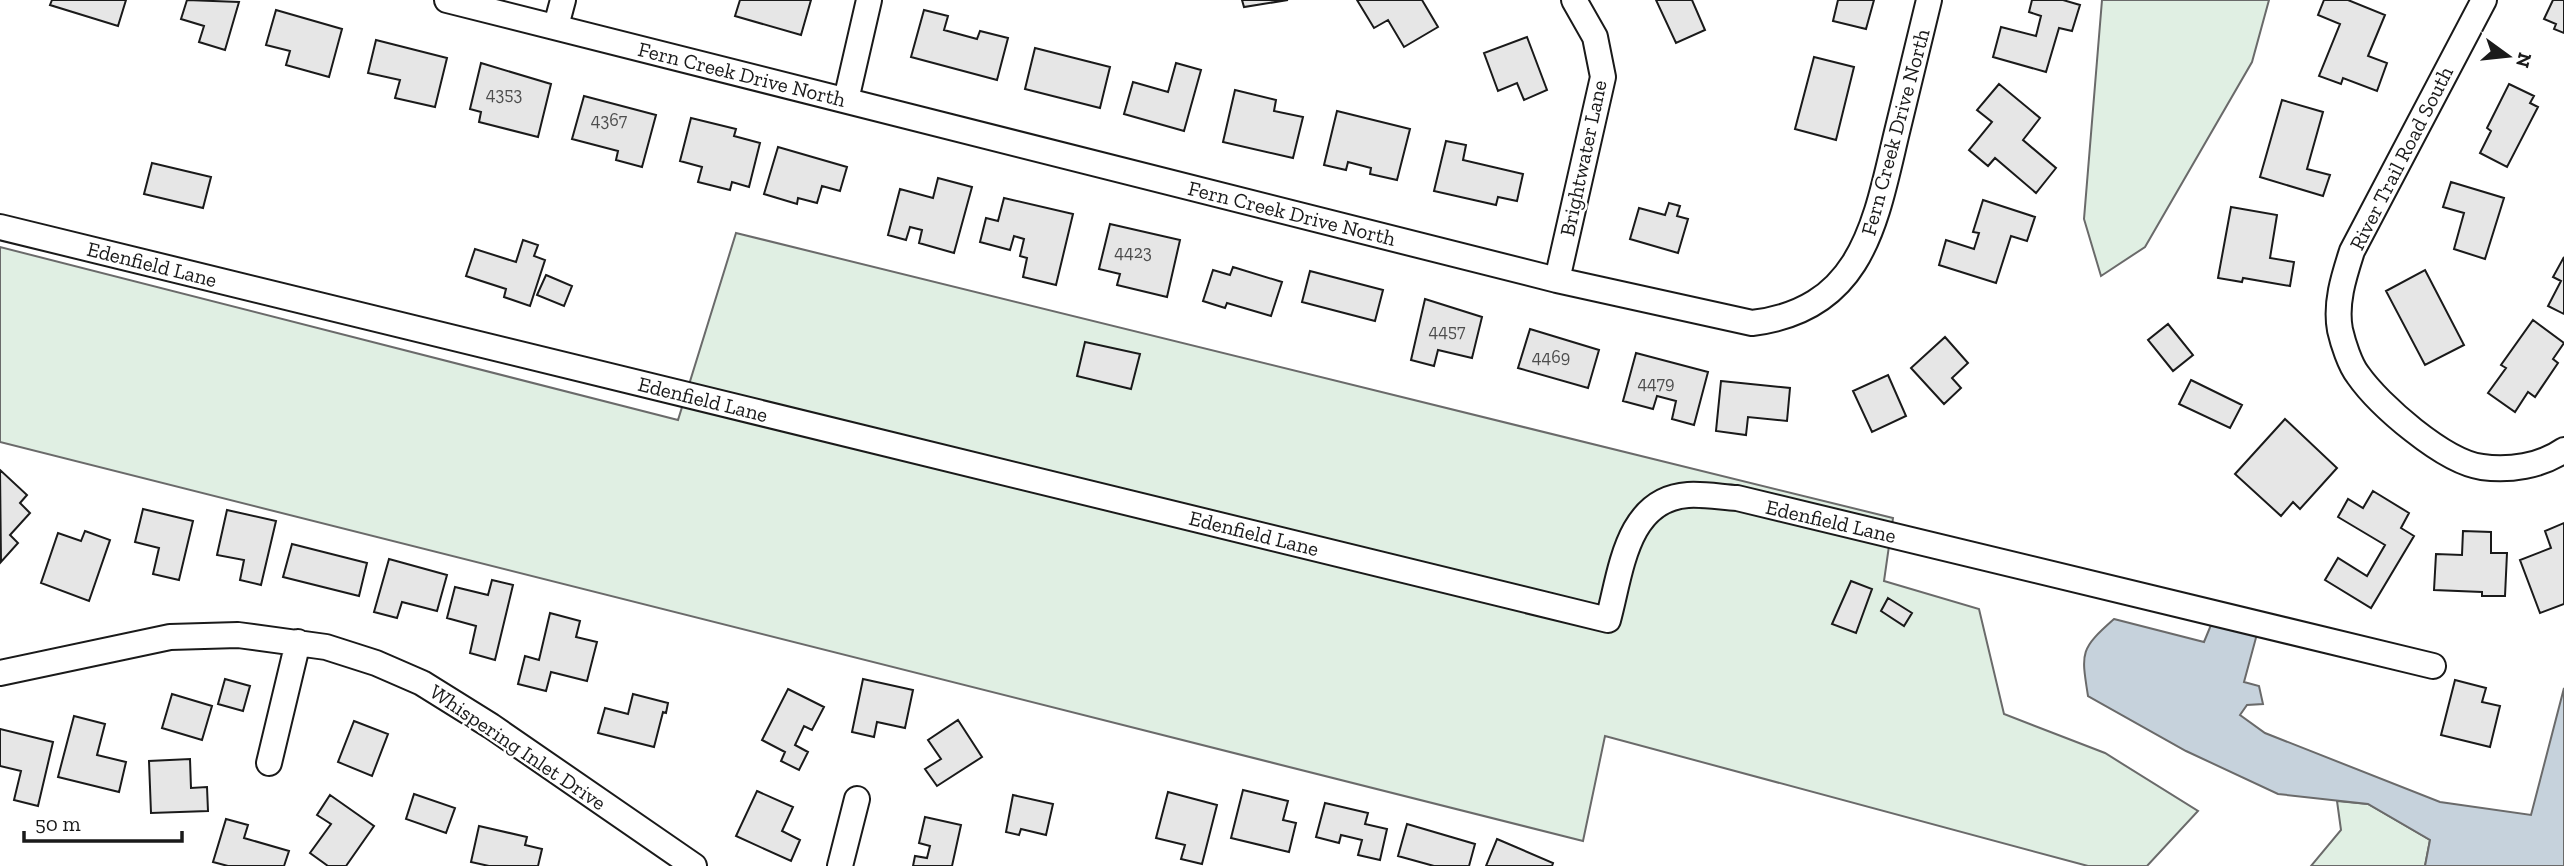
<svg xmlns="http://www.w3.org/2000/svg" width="2564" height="866" viewBox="0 0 2564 866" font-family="'Zilla Slab',serif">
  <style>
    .green { fill: #e0efe3; stroke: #6a6a6a; stroke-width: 2 }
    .water { fill: #c6d2dc; stroke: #6a6a6a; stroke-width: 2 }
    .building { fill: #e6e6e6; stroke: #1a1a1a; stroke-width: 2 }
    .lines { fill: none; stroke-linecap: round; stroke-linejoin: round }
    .minor-casing { stroke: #1a1a1a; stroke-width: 28 }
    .minor { stroke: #fff; stroke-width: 24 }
    .labels { text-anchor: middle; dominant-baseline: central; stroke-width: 5; stroke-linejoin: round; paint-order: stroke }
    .number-label { font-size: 18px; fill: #4d4d4d }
    .street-label { font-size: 21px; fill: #1a1a1a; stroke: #fff }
  </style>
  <rect width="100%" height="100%" fill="#fff"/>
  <path class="green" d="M 2102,0 L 2269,0 L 2252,62 L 2145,247 L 2101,276 L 2084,219 Z
    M 736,233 L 1893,518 L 1884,581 L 1979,609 L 2004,714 L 2105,753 L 2198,811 L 2147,866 L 2088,866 L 1605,736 L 1583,841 L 0,442 L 0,247 L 678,420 Z
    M 2337,801 L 2368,804 L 2430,840 L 2425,866 L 2311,866 L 2341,830 Z"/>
  <path class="water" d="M 2114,619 L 2204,642 L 2213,620 L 2257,634 L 2244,682 L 2259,686 L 2263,704 L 2247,705 L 2240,715 L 2265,733 L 2440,802 L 2531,815 L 2564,688 L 2564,866 L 2425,866 L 2430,840 L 2368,804 L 2278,794 L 2186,751 L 2088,696 C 2081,652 2080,649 2114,619 Z"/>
  <path class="building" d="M 52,0 L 126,0 L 118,26 L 50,5 Z
    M 187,0 L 239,2 L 225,50 L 199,42 L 204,26 L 181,19 Z
    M 740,0 L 811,0 L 801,35 L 735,16 Z
    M 1242,0 L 1288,0 L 1244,7 Z
    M 1357,0 L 1422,0 L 1438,27 L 1404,47 L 1388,20 L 1374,28 Z
    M 1656,0 L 1692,0 L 1705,30 L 1676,43 Z
    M 1838,0 L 1874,0 L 1866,29 L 1833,21 Z
    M 2032,0 L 2063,0 L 2080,5 L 2072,31 L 2059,28 L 2046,72 L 1993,57 L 2001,27 L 2036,36 L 2041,16 L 2029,12 Z
    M 2324,0 L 2348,0 L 2385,15 L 2368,56 L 2387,63 L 2377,91 L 2343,78 L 2341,84 L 2319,76 L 2340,24 L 2318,15 Z
    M 2553,0 L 2564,0 L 2564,33 L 2554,29 L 2556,24 L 2544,19 Z
    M 276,10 L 342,29 L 329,77 L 286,65 L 290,51 L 266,45 Z
    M 924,10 L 948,16 L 944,30 L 977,39 L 980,31 L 1008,38 L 997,80 L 911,57 Z
    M 1527,37 L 1547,90 L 1524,100 L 1517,83 L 1498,91 L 1484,53 Z
    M 376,40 L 447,58 L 435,107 L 395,98 L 400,80 L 368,73 Z
    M 1035,48 L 1110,67 L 1100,108 L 1025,89 Z
    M 1814,57 L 1854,67 L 1836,140 L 1795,129 Z
    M 481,63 L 551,84 L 538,137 L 479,122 L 481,112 L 470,109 Z
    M 1176,63 L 1201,70 L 1184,131 L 1124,114 L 1133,82 L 1168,92 Z
    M 1999,84 L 2040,118 L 2023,140 L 2056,168 L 2036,193 L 1995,158 L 1988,166 L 1969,150 L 1992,122 L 1977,110 Z
    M 2509,84 L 2534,96 L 2530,103 L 2538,107 L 2507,167 L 2480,153 L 2491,131 L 2487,128 Z
    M 1235,90 L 1276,100 L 1274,111 L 1303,117 L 1293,158 L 1223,142 Z
    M 584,96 L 656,115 L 642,167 L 616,160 L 618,151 L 572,139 Z
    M 2282,100 L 2323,112 L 2307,169 L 2330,175 L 2323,196 L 2260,177 Z
    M 1337,111 L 1410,129 L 1397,180 L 1370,174 L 1371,168 L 1348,162 L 1346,170 L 1324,165 Z
    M 691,118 L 736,129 L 734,136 L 760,143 L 749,187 L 732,182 L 730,190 L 698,182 L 702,167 L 680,161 Z
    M 1446,141 L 1466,145 L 1463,160 L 1523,174 L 1517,201 L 1498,197 L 1496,205 L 1434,191 Z
    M 778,147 L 847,167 L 840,191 L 822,186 L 817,203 L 798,198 L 797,204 L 764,194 Z
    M 152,163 L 211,177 L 203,208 L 144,194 Z
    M 938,178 L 972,187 L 954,253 L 919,243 L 922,230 L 910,227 L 906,240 L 888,235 L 900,189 L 933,198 Z
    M 2451,182 L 2504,198 L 2485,259 L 2454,249 L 2464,213 L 2443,207 Z
    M 1004,198 L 1073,214 L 1056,285 L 1023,277 L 1027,258 L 1020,256 L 1024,239 L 1014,236 L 1010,250 L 980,242 L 986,218 L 998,221 Z
    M 1983,200 L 2035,217 L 2027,241 L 2011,236 L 1996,283 L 1939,265 L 1946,240 L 1974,249 L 1979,233 L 1973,232 Z
    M 1669,203 L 1680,206 L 1677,216 L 1688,219 L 1678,253 L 1630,239 L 1639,208 L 1665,215 Z
    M 2231,207 L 2277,215 L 2270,258 L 2294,262 L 2290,286 L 2243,278 L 2242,282 L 2218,278 Z
    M 1110,224 L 1180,240 L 1167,297 L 1117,285 L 1120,274 L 1099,269 Z
    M 523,240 L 538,245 L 534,256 L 545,260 L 530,306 L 504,297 L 506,289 L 466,276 L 475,249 L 516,262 Z
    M 2564,257 L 2564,314 L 2548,306 L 2561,281 L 2553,277 Z
    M 1233,267 L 1282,282 L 1271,316 L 1227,303 L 1225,308 L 1203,301 L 1213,270 L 1230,275 Z
    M 2425,270 L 2464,345 L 2425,365 L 2386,291 Z
    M 1310,271 L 1383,290 L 1375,321 L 1302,302 Z
    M 546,275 L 572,286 L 564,306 L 537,295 Z
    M 1425,299 L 1482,317 L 1472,358 L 1438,350 L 1434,366 L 1411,360 Z
    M 2533,320 L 2564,343 L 2553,359 L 2558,363 L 2535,397 L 2528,392 L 2515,412 L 2488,393 L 2506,368 L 2501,365 Z
    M 2168,324 L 2193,355 L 2173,371 L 2148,340 Z
    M 1530,329 L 1599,350 L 1588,388 L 1518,368 Z
    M 1945,337 L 1968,363 L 1952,378 L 1961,388 L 1944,404 L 1911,368 Z
    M 1085,342 L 1140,354 L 1131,389 L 1077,376 Z
    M 1636,353 L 1708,372 L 1694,425 L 1672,419 L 1676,401 L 1657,396 L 1653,409 L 1623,401 Z
    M 1888,375 L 1906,416 L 1872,432 L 1853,391 Z
    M 2191,380 L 2242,405 L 2230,428 L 2179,404 Z
    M 1721,381 L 1790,388 L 1787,421 L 1748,417 L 1746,435 L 1716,431 Z
    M 2285,419 L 2337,468 L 2300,509 L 2293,502 L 2281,516 L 2235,474 Z
    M 0,470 L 27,495 L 20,503 L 30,513 L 10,535 L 18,543 L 1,562 Z
    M 2373,491 L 2409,513 L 2401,528 L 2414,536 L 2371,608 L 2325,580 L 2338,558 L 2367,576 L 2385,545 L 2338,517 L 2348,499 L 2363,508 Z
    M 143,509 L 193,521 L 179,580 L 153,574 L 159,548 L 135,542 Z
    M 227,510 L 276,521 L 261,585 L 240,580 L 244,560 L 217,555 Z
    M 2564,523 L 2564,604 L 2540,613 L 2520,560 L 2551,548 L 2545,531 Z
    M 85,531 L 110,540 L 89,601 L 41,583 L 58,533 L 81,541 Z
    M 2463,531 L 2491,532 L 2491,553 L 2507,553 L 2505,596 L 2482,596 L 2482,592 L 2434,590 L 2436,554 L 2462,555 Z
    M 292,544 L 367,563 L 359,596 L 283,577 Z
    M 389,559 L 447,575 L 437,611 L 402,602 L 397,618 L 374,612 Z
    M 492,580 L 513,585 L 495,660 L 470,653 L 476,626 L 447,618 L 455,587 L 488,595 Z
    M 1851,581 L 1872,589 L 1856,633 L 1832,624 Z
    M 1888,598 L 1912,613 L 1904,626 L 1881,611 Z
    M 550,613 L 580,621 L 576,637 L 597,642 L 587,681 L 551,672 L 546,691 L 518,684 L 525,656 L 539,660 Z
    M 225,679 L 250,686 L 243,711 L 218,704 Z
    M 863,679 L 913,690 L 905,728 L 877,722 L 874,737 L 852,732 Z
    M 2455,680 L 2486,688 L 2482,702 L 2500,706 L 2490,747 L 2441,735 Z
    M 788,689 L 824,707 L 812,730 L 804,726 L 795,745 L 808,752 L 799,770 L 781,761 L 785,752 L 762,740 Z
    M 172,694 L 212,706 L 202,740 L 162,728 Z
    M 633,694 L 668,703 L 666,713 L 663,712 L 654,747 L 598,733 L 605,708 L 628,714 Z
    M 74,716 L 105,724 L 97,755 L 126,762 L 119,792 L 58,777 Z
    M 958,720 L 982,757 L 937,786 L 925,769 L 941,759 L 928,740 Z
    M 354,721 L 388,734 L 372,776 L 338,762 Z
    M 0,729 L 53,742 L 38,806 L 14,800 L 21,771 L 0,766 Z
    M 190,759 L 191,788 L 207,787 L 208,811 L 151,813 L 149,761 Z
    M 1243,790 L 1288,801 L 1283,820 L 1296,823 L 1289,852 L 1231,838 Z
    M 757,791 L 793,807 L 782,831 L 800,840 L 791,861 L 736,836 Z
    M 1168,792 L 1217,805 L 1202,864 L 1181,859 L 1185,845 L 1156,838 Z
    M 414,794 L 455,808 L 446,833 L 406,819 Z
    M 330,795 L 374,826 L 346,866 L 328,866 L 310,853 L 331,824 L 317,815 Z
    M 1013,795 L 1053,804 L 1046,835 L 1021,829 L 1019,835 L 1006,832 Z
    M 1325,803 L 1368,813 L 1365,824 L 1387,829 L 1380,860 L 1358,855 L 1362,840 L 1341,835 L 1339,843 L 1316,837 Z
    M 925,817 L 961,825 L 952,866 L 913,866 L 915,856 L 927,858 L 930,846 L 919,843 Z
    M 226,819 L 248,825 L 244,838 L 289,851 L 284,866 L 228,866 L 213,862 Z
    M 1407,824 L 1475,844 L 1469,866 L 1434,866 L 1398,856 Z
    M 479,826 L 527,837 L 525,845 L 542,849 L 538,866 L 489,866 L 471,862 Z
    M 1497,839 L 1553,863 L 1552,866 L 1486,866 Z"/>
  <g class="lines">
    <g class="minor-casing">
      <path id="minor" d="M 447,0 L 1557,280 L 1752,323 C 1861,310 1875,225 1896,136 C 1907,90 1918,45 1929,0
        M 2484,0 L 2352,251 C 2344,276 2335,303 2340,330 C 2343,343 2350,365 2358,375 C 2379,405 2444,462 2482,467 C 2509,471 2541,466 2564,450
        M 556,26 L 563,0
        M 846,100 L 869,0
        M 0,227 L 1608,620 C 1621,573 1626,499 1688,495 C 1704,494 1721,497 1737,498 L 2433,666
        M 1557,280 L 1603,77 L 1595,37 L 1574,0
        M 0,673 L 170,637 L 238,635 L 326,647 L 376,663 L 422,683 L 491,726 L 694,866
        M 269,763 L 298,642
        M 840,866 L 857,799"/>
    </g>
    <use href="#minor" class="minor"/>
  </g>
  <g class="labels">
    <g class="number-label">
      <text x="504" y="94">4353</text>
      <text x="609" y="120">4367</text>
      <text x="1133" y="252">4423</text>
      <text x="1447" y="331">4457</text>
      <text x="1551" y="357">4469</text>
      <text x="1656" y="383">4479</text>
    </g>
    <g class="street-label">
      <text transform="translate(742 74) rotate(14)">Fern Creek Drive North</text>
      <text transform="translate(1895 132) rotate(-75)">Fern Creek Drive North</text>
      <text transform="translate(1583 158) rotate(-78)">Brightwater Lane</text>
      <text transform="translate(2401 158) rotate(-63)">River Trail Road South</text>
      <text transform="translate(1292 213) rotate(14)">Fern Creek Drive North</text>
      <text transform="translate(152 264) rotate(14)">Edenfield Lane</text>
      <text transform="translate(703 399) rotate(14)">Edenfield Lane</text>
      <text transform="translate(1831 521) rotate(13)">Edenfield Lane</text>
      <text transform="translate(1254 533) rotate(14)">Edenfield Lane</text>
      <text transform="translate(518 747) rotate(34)">Whispering Inlet Drive</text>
    </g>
  </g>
  <g transform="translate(2508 56) rotate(105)" stroke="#ffffff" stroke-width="5" paint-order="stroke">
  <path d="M0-5L12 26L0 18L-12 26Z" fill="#1a1a1a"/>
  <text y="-10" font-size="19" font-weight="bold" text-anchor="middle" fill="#1a1a1a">N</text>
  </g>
  <path d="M24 831v10h158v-10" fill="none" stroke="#1a1a1a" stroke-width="3.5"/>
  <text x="35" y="831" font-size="21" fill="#1a1a1a" stroke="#ffffff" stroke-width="5" paint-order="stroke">50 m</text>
</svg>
